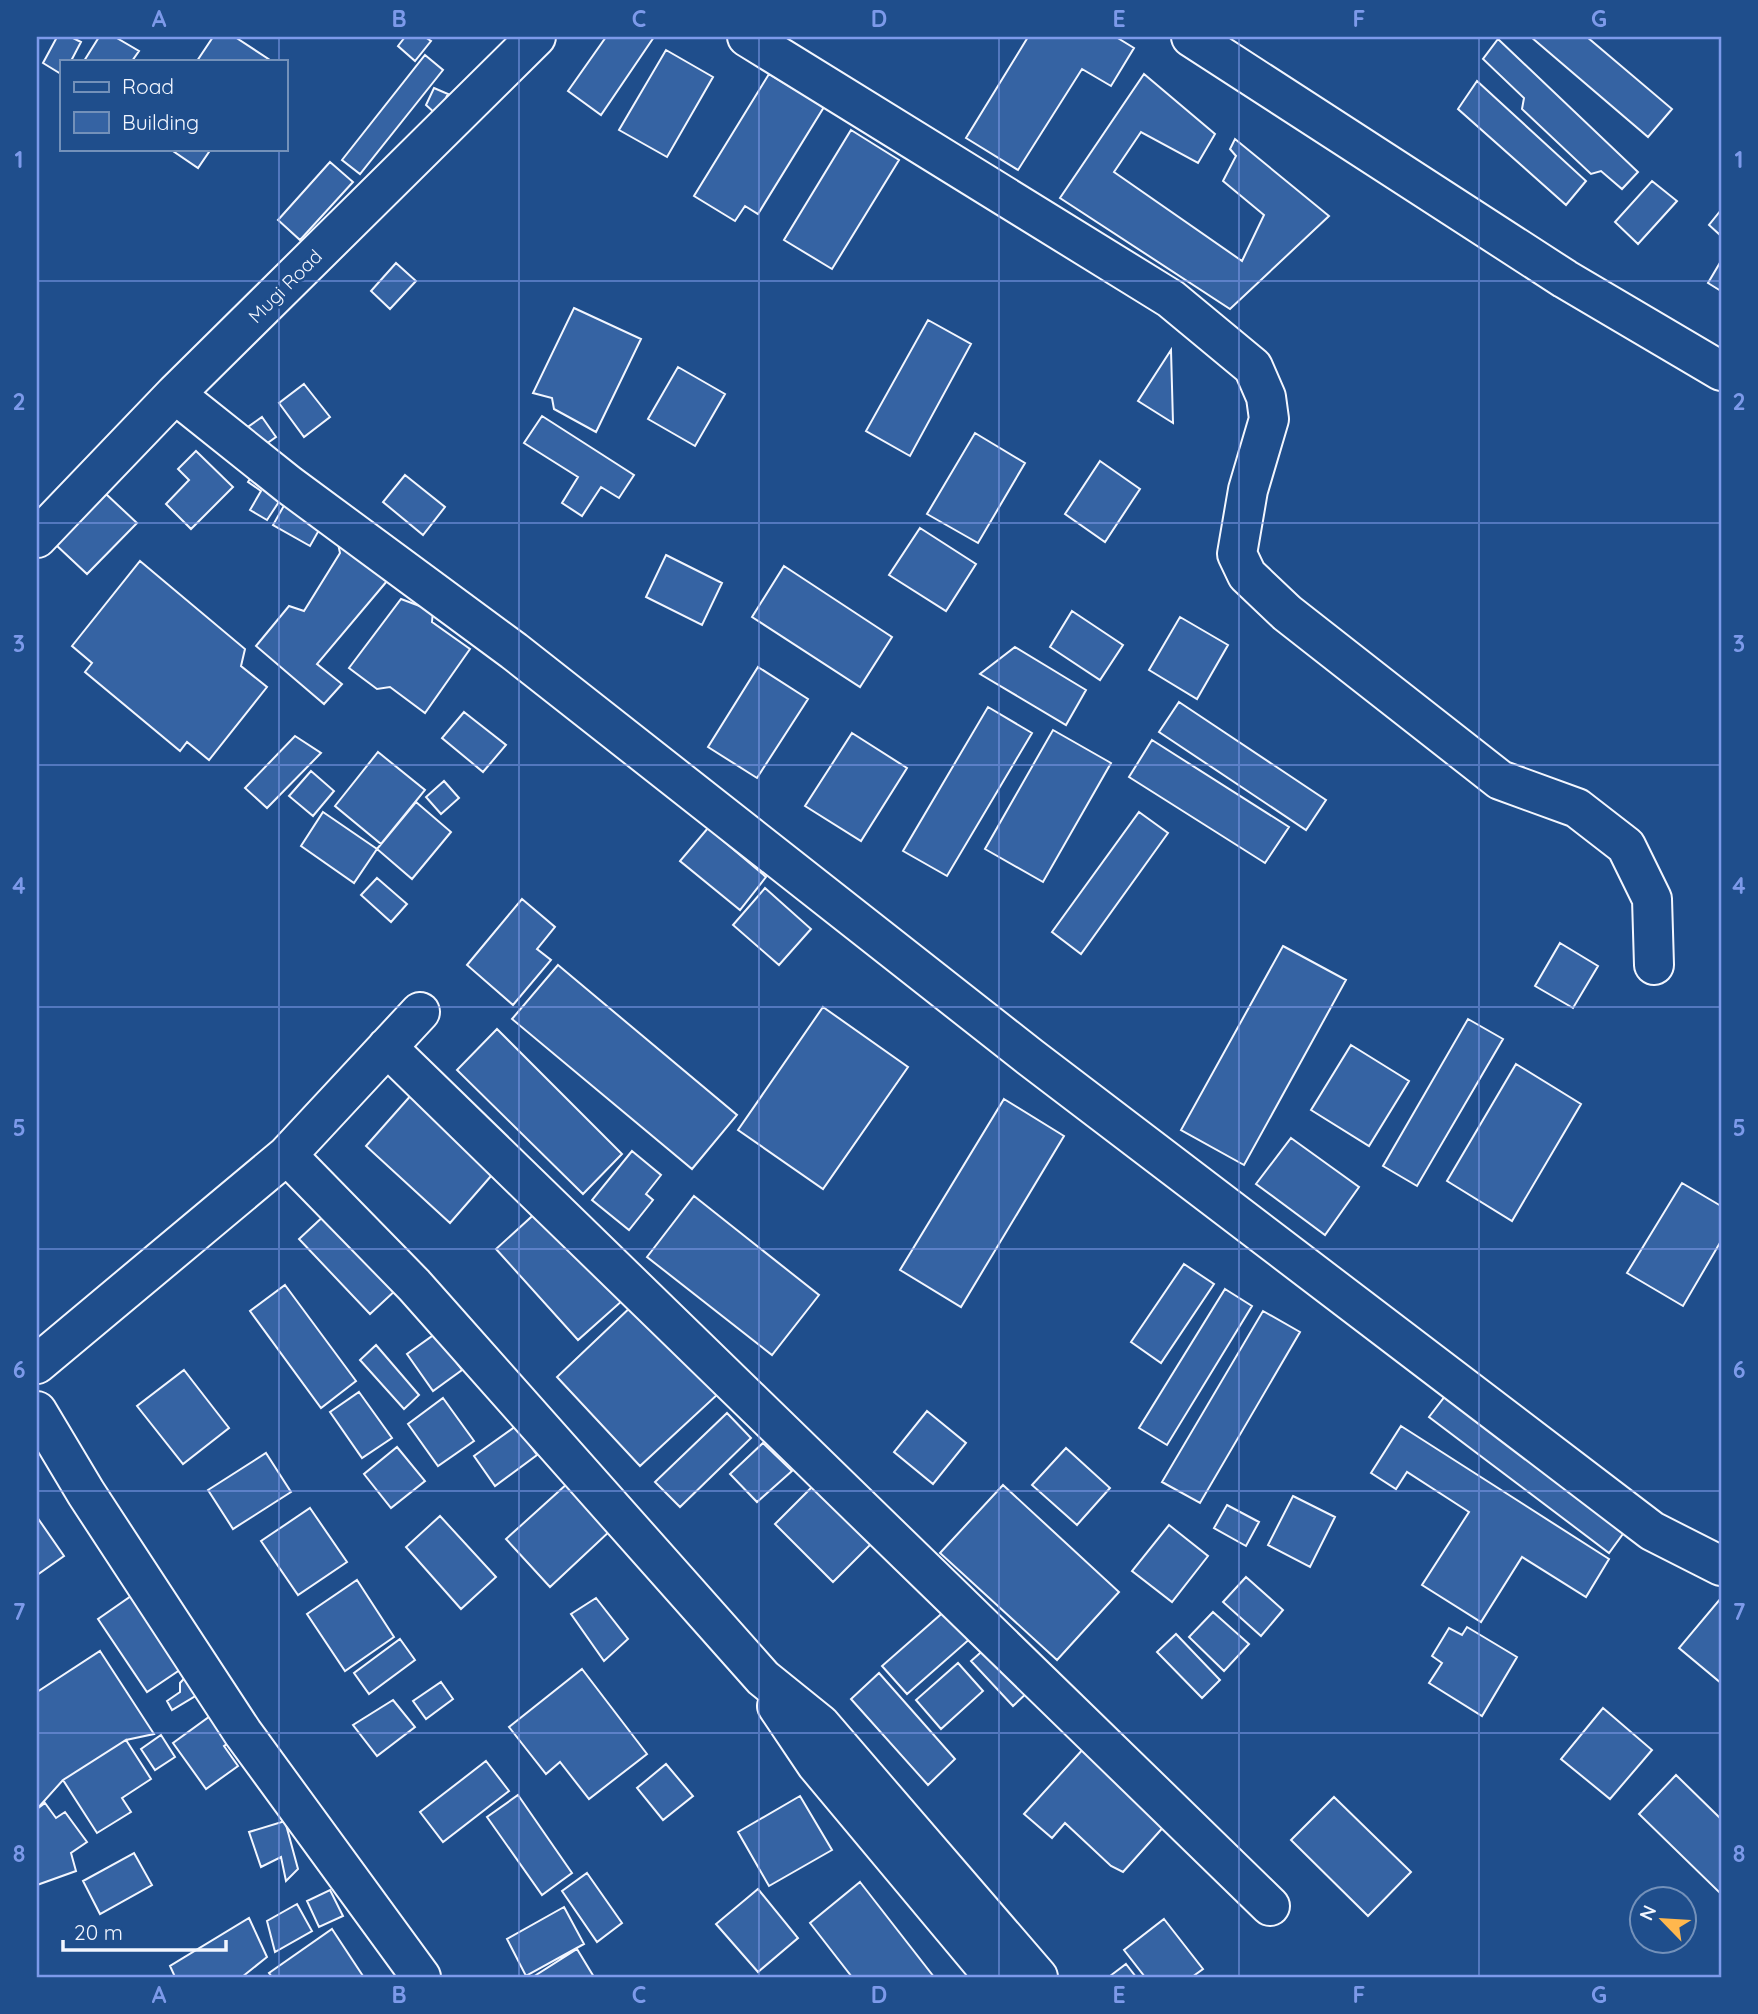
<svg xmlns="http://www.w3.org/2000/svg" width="1758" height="2014" viewBox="0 0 1758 2014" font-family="Quicksand,sans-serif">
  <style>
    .building { fill: #3563a3; stroke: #f2f6ff; stroke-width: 2 }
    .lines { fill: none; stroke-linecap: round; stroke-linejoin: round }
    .street-casing { stroke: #f2f6ff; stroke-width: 42 }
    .street { stroke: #1f4e8c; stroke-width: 38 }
    .grid { fill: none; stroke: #7d9aea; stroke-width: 2; stroke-opacity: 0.55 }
    .labels { text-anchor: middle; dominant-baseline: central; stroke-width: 5; stroke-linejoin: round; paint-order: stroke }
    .street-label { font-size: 19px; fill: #f2f6ff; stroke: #1f4e8c }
    .neatline { fill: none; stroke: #7d9aea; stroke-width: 2.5 }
    .grid-label { font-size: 23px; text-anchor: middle; font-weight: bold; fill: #7d9aea }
  </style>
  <rect width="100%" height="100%" fill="#1f4e8c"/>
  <path class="building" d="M 57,37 L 71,37 L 81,42 L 71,61 L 61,61 L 61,74 L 43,63 Z
    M 99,37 L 115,37 L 139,51 L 132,61 L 84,61 Z
    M 213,37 L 235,37 L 270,60 L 197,61 Z
    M 405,37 L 425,37 L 431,41 L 415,61 L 398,46 Z
    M 606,37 L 654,37 L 601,115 L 568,91 Z
    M 1028,37 L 1116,37 L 1134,48 L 1111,86 L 1082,69 L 1018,170 L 966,138 Z
    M 1531,37 L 1587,37 L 1672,109 L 1648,137 Z
    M 1498,39 L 1638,172 L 1622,189 L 1601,171 L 1591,174 L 1522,109 L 1524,98 L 1483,59 Z
    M 666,50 L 713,77 L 667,157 L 619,130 Z
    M 425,55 L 443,70 L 360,174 L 342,160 Z
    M 769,74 L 824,107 L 758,214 L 745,206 L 735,221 L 694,196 Z
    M 1144,74 L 1215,134 L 1198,163 L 1141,132 L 1114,172 L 1242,261 L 1264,215 L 1223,181 L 1236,156 L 1230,149 L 1235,139 L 1329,216 L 1230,309 L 1060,198 Z
    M 1477,81 L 1586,181 L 1566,205 L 1458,109 Z
    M 434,88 L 448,94 L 437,115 L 426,105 Z
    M 851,130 L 899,160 L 832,269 L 784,240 Z
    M 170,149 L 211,149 L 198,168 Z
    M 330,162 L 353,182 L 300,240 L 278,220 Z
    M 1652,181 L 1677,201 L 1638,244 L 1615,222 Z
    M 1721,210 L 1721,232 L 1719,234 L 1709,225 Z
    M 1721,261 L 1721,291 L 1708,283 Z
    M 396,263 L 416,281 L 390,309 L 371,291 Z
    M 574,308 L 641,339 L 596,432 L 554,409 L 552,398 L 533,393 Z
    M 928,320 L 971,344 L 910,456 L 866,431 Z
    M 1171,350 L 1173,423 L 1138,401 Z
    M 678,367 L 725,394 L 695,446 L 648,419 Z
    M 304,384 L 330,417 L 304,437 L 279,403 Z
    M 542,416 L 634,475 L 619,498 L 601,487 L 582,516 L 562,503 L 578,477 L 524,443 Z
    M 262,417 L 276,437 L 256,451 L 242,431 Z
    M 975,433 L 1025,463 L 978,543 L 927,514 Z
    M 196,451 L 233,487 L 191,529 L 166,504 L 189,480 L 178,469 Z
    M 1100,461 L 1140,489 L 1105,542 L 1065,514 Z
    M 257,468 L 288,488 L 267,520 L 250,510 L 261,491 L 248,482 Z
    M 405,475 L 445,507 L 423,535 L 383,502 Z
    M 106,494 L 137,523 L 87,574 L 56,545 Z
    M 290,495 L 327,516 L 310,546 L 273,525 Z
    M 920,528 L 976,564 L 946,611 L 889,575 Z
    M 337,539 L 387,581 L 317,664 L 342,684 L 324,704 L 256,646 L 289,606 L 304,611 L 340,553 Z
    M 666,555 L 722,583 L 702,625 L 646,597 Z
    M 140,561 L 245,649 L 241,666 L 267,687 L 209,760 L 187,742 L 180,751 L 85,672 L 92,663 L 72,646 Z
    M 784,566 L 892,637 L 860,687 L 752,617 Z
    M 401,599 L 433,611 L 432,622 L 470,649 L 425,713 L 390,687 L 377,689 L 349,668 Z
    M 1072,611 L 1123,645 L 1100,680 L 1050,647 Z
    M 1180,617 L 1228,645 L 1197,699 L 1149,670 Z
    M 1015,647 L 1086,690 L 1066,725 L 980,674 Z
    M 758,667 L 808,699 L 757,778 L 708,747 Z
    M 1179,702 L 1326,800 L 1306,830 L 1159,732 Z
    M 988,707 L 1032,733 L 947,876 L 903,851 Z
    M 464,712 L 506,745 L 483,772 L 442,738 Z
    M 1053,730 L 1111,763 L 1043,882 L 985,849 Z
    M 852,733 L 907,768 L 861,841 L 805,806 Z
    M 295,736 L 321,753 L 267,808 L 245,788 Z
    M 1152,740 L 1289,827 L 1265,863 L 1129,777 Z
    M 378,752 L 425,790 L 381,844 L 335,806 Z
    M 311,771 L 334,791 L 313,816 L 289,796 Z
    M 444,781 L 459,798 L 441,814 L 426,797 Z
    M 416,802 L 451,832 L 412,879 L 377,849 Z
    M 323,812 L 377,849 L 354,883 L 301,846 Z
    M 1139,812 L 1168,833 L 1081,954 L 1052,932 Z
    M 708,828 L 766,877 L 740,910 L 680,861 Z
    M 377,878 L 407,904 L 391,922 L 361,895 Z
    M 765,888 L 811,929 L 779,965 L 733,925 Z
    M 522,899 L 555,927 L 537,949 L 551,960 L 513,1005 L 467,965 Z
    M 1560,943 L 1598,966 L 1573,1008 L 1535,986 Z
    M 1283,946 L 1346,980 L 1244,1165 L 1181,1130 Z
    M 558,965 L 737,1115 L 692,1169 L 512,1019 Z
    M 823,1007 L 908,1067 L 823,1189 L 738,1130 Z
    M 1468,1019 L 1503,1039 L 1417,1186 L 1383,1166 Z
    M 497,1029 L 622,1154 L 583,1194 L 457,1070 Z
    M 1351,1045 L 1409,1081 L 1369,1146 L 1311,1110 Z
    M 1516,1064 L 1581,1104 L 1512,1221 L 1447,1181 Z
    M 413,1093 L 498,1168 L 450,1223 L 366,1146 Z
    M 1004,1099 L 1064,1136 L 961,1307 L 900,1270 Z
    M 1291,1138 L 1359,1187 L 1325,1235 L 1256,1184 Z
    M 632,1151 L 661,1175 L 646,1194 L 653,1200 L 629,1230 L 592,1200 Z
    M 1682,1183 L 1721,1206 L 1721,1241 L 1683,1306 L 1627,1273 Z
    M 694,1196 L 819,1295 L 772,1355 L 647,1257 Z
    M 540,1209 L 623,1300 L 578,1340 L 496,1249 Z
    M 327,1213 L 398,1288 L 370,1314 L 299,1239 Z
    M 1184,1264 L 1214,1284 L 1161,1363 L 1131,1342 Z
    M 285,1285 L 356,1381 L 321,1408 L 250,1311 Z
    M 1225,1289 L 1252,1306 L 1167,1445 L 1139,1428 Z
    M 635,1303 L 719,1393 L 640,1466 L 557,1377 Z
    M 1263,1311 L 1300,1332 L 1200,1503 L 1162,1482 Z
    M 435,1334 L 462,1370 L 433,1391 L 407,1354 Z
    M 376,1345 L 419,1395 L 404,1409 L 360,1360 Z
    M 184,1370 L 229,1428 L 183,1464 L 137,1406 Z
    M 1449,1391 L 1628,1527 L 1609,1553 L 1429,1417 Z
    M 359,1392 L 392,1438 L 362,1458 L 330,1412 Z
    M 443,1398 L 474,1441 L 438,1466 L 408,1424 Z
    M 927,1411 L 966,1443 L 933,1484 L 894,1452 Z
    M 727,1413 L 751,1438 L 680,1507 L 655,1482 Z
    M 516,1426 L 537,1455 L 495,1486 L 474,1456 Z
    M 1401,1426 L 1609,1559 L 1586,1597 L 1522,1557 L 1481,1622 L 1422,1585 L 1469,1512 L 1407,1472 L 1396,1489 L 1371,1473 Z
    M 763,1443 L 792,1471 L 757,1502 L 730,1474 Z
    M 397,1447 L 425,1481 L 391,1508 L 364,1474 Z
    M 1066,1448 L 1110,1488 L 1077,1525 L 1032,1485 Z
    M 266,1453 L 291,1492 L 233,1529 L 208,1490 Z
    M 568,1483 L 611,1530 L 550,1587 L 506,1539 Z
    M 815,1484 L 873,1542 L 833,1582 L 775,1524 Z
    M 1003,1485 L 1119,1592 L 1057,1660 L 940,1553 Z
    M 1293,1496 L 1335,1517 L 1310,1567 L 1268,1545 Z
    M 1227,1505 L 1259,1522 L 1246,1546 L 1214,1528 Z
    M 310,1508 L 347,1562 L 298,1595 L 261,1541 Z
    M 440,1516 L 496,1577 L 461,1609 L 406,1547 Z
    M 37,1517 L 64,1556 L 37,1575 Z
    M 1169,1525 L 1208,1556 L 1172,1602 L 1132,1571 Z
    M 1246,1577 L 1283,1610 L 1261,1636 L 1223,1602 Z
    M 357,1580 L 394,1637 L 345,1671 L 307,1614 Z
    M 147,1585 L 196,1659 L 147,1692 L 98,1619 Z
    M 596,1598 L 628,1639 L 604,1661 L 571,1614 Z
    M 1721,1598 L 1721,1683 L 1679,1648 Z
    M 947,1609 L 972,1637 L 907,1694 L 882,1666 Z
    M 1213,1612 L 1249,1644 L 1224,1671 L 1189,1637 Z
    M 1467,1627 L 1517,1657 L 1482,1716 L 1429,1683 L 1442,1663 L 1432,1656 L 1449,1628 L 1462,1635 Z
    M 1176,1634 L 1220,1680 L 1202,1698 L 1157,1652 Z
    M 400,1639 L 415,1660 L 369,1694 L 354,1673 Z
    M 988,1646 L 1030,1690 L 1013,1706 L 971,1661 Z
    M 100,1651 L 154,1734 L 126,1740 L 63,1780 L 37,1809 L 37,1692 Z
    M 958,1663 L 983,1691 L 941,1729 L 916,1700 Z
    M 194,1668 L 212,1686 L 172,1710 L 167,1701 L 180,1692 L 180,1683 Z
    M 582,1669 L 647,1754 L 589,1799 L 560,1762 L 546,1774 L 509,1727 Z
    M 879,1673 L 955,1759 L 928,1785 L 851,1699 Z
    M 441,1682 L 453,1699 L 426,1719 L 413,1701 Z
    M 393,1700 L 415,1727 L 377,1756 L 353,1725 Z
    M 224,1706 L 243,1733 L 224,1746 L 238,1766 L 206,1789 L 173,1743 Z
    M 1603,1708 L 1652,1750 L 1610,1799 L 1561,1759 Z
    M 161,1735 L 175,1757 L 155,1770 L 141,1749 Z
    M 126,1740 L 151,1779 L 122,1798 L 131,1812 L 97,1833 L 63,1780 Z
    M 1085,1747 L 1167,1823 L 1123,1872 L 1111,1866 L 1065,1823 L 1052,1838 L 1024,1814 Z
    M 486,1761 L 509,1791 L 443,1842 L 420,1812 Z
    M 666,1764 L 693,1796 L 663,1820 L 637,1788 Z
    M 1676,1775 L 1721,1819 L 1721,1894 L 1639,1814 Z
    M 518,1795 L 572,1873 L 542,1895 L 487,1817 Z
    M 800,1796 L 832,1850 L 769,1886 L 738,1832 Z
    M 1334,1797 L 1411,1872 L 1368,1916 L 1291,1840 Z
    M 45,1803 L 56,1818 L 65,1812 L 87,1842 L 71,1853 L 76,1871 L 37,1885 L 37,1809 Z
    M 285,1821 L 298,1869 L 286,1881 L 281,1857 L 261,1867 L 249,1832 Z
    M 134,1853 L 152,1885 L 100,1914 L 83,1881 Z
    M 587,1873 L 622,1923 L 597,1942 L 562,1891 Z
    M 860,1882 L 934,1977 L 852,1977 L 810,1923 Z
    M 758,1889 L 798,1938 L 758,1972 L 716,1924 Z
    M 330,1890 L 343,1916 L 319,1927 L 307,1901 Z
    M 297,1904 L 312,1931 L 275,1952 L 267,1921 Z
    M 564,1907 L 584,1944 L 526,1976 L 507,1939 Z
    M 249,1918 L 267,1957 L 242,1977 L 175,1977 L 170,1966 Z
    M 1164,1919 L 1203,1969 L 1192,1977 L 1145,1977 L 1124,1950 Z
    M 332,1929 L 363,1976 L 272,1977 L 269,1973 Z
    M 577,1949 L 594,1977 L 533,1977 Z
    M 1126,1964 L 1136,1977 L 1110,1976 Z"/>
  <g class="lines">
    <g class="street-casing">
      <path id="street" d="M 747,37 L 1171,299 L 1253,367 L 1266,397 L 1269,419 L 1248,490 L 1237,554 L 1247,575 L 1287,613 L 1500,780 L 1577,808 L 1626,846 L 1652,899 L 1654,965
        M 1191,37 L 1565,279 L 1721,371
        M 175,394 L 289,485 L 514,651 L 1030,1057 L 1652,1531 L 1721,1566
        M 37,538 L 175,394 L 536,37
        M 387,1047 L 1270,1906
        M 287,1155 L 414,1285 L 763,1678 L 820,1724 L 1038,1977
        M 37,1364 L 287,1155 L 420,1012
        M 37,1411 L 86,1493 L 243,1733 L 421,1977
        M 777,1706 L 816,1764 L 994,1977"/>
    </g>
    <use href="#street" class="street"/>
  </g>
  <path class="grid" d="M 279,37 L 279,61M 519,37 L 519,1977M 759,37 L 759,1977M 999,37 L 999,1977M 1239,37 L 1239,1977M 1479,37 L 1479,1977M 279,149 L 279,1977M 37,281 L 1721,281M 37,523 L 1721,523M 37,765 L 1721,765M 37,1007 L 1721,1007M 37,1249 L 1721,1249M 37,1491 L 1721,1491M 37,1733 L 1721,1733"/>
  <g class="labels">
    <g class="street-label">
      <text transform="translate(285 286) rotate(-45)">Mugi Road</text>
    </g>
  </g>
  <rect width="1758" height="2014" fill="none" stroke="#1f4e8c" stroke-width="77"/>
  <rect x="60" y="60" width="228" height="91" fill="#1f4e8c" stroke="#7391ba" stroke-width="2"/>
  <rect x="74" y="82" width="35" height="10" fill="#1f4e8c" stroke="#7391ba" stroke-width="2"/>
  <text x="122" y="94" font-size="21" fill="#f2f6ff">Road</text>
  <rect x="74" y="112" width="35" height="21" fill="#3563a3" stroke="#7391ba" stroke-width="2"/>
  <text x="122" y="130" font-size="21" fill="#f2f6ff">Building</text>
  <g transform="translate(1663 1920) rotate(295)"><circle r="33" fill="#1f4e8c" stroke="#7391ba" stroke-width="2"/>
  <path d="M0-5L12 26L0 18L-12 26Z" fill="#ffb74d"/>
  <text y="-10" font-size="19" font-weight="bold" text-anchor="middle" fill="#f2f6ff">N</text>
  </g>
  <path d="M63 1940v10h163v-10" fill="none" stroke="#f2f6ff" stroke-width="3.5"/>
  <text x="74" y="1940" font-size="21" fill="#f2f6ff" stroke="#1f4e8c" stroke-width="5" paint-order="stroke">20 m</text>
  <rect x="38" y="38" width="1682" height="1938" class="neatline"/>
  <g class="grid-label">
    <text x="159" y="27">A</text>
    <text x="399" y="27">B</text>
    <text x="639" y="27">C</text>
    <text x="879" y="27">D</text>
    <text x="1119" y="27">E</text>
    <text x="1359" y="27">F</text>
    <text x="1599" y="27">G</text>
    <text x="19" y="168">1</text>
    <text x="1739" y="168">1</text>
    <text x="19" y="410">2</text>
    <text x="1739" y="410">2</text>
    <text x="19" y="652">3</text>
    <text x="1739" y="652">3</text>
    <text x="19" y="894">4</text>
    <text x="1739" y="894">4</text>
    <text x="19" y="1136">5</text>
    <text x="1739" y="1136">5</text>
    <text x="19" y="1378">6</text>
    <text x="1739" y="1378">6</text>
    <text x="19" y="1620">7</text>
    <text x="1739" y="1620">7</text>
    <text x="19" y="1862">8</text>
    <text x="1739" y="1862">8</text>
    <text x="159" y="2003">A</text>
    <text x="399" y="2003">B</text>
    <text x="639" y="2003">C</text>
    <text x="879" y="2003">D</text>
    <text x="1119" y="2003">E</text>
    <text x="1359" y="2003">F</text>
    <text x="1599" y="2003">G</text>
  </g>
</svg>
